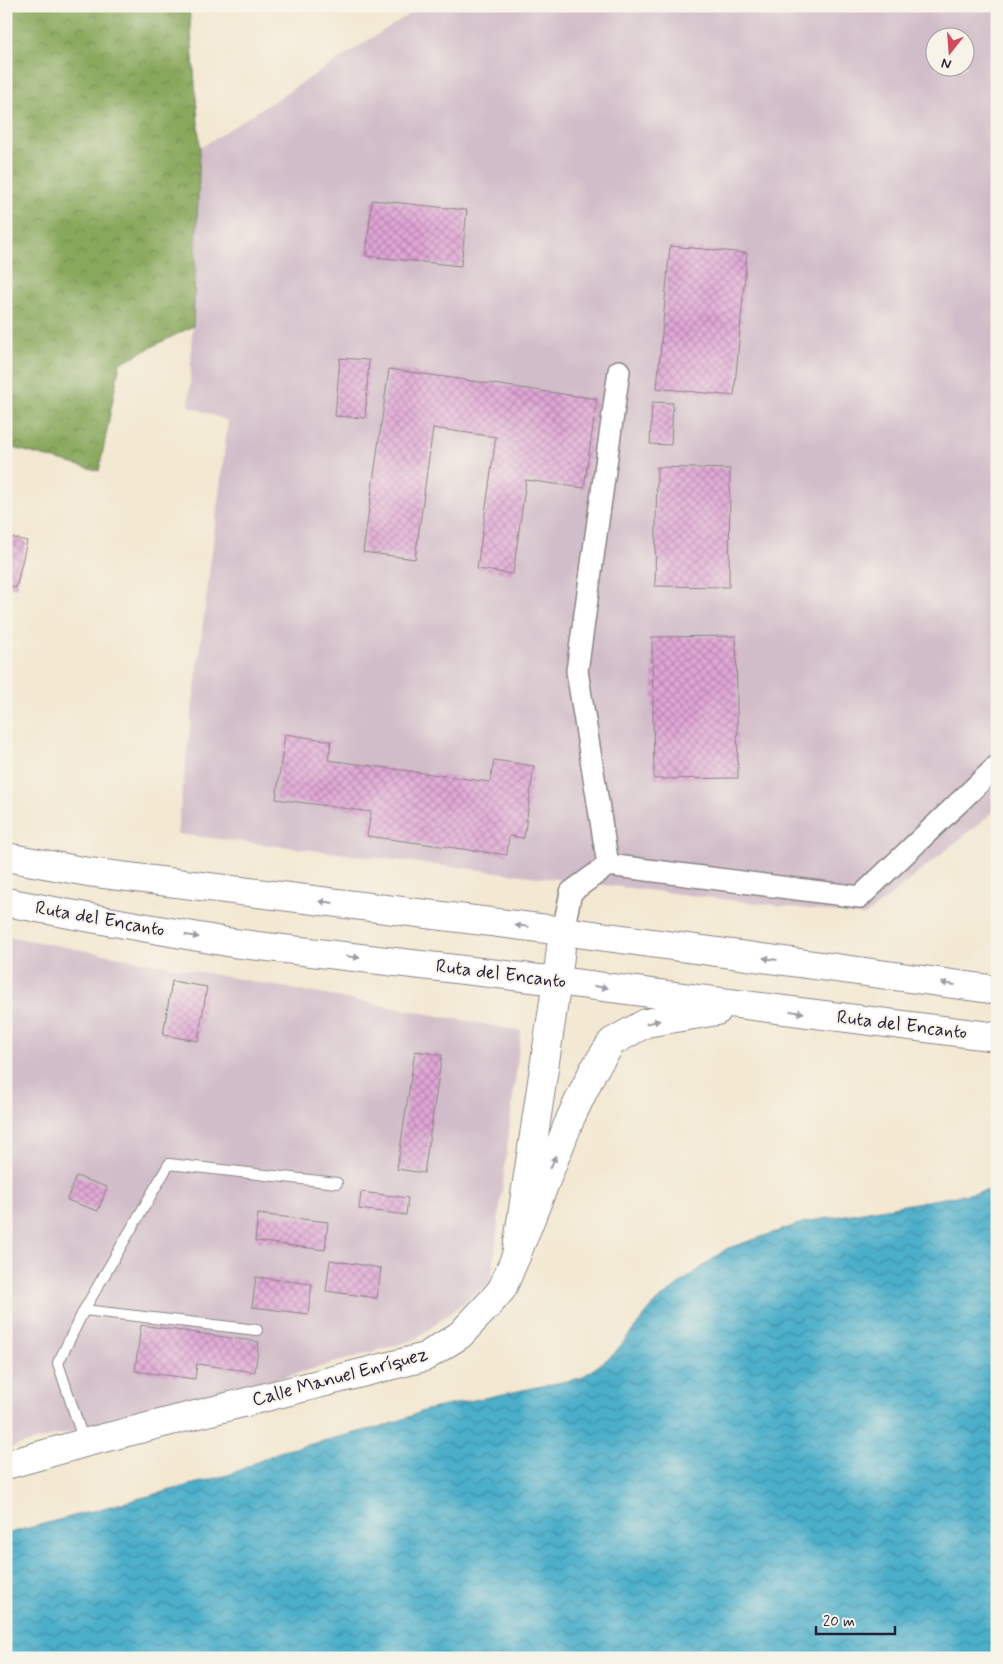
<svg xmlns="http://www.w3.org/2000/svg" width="1003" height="1664" viewBox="0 0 1003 1664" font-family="Mynerve,sans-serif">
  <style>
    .industrial { fill: #d1bdc9; fill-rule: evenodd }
    .forest { fill: url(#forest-crowns); stroke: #55654c }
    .water { fill: url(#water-waves); stroke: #366882 }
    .building { fill: url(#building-cross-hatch) }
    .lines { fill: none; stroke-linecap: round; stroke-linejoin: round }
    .lane-casing { stroke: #8a8586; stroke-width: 12 }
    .street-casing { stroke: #8a8586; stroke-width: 24 }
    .secondary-casing { stroke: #8a8586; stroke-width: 30 }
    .primary-casing { stroke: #8a8586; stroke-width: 30 }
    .lane { stroke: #fff; stroke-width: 10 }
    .street { stroke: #fff; stroke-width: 21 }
    .secondary { stroke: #fff; stroke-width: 28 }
    .primary { stroke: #fff; stroke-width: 28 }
    .oneway { fill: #9c9ca7 }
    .labels { text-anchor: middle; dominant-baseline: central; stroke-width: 4; stroke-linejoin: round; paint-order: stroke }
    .street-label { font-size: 19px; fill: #22223b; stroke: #f7f3e8 }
  </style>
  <defs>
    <pattern id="forest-crowns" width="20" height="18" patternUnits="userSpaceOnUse" patternTransform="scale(1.25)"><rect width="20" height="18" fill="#88a85c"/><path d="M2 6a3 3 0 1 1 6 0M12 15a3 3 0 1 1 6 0" fill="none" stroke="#6f884d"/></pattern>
    <pattern id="water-waves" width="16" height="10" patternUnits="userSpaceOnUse" patternTransform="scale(1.25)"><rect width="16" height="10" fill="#4bafca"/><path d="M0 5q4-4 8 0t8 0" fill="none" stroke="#3e8ea5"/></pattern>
    <pattern id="building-cross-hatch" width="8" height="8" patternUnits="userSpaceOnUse" patternTransform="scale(1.25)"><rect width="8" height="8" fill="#e0a6d5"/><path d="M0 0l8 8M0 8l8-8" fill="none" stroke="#b587ae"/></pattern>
  </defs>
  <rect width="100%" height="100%" fill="#f7f3e8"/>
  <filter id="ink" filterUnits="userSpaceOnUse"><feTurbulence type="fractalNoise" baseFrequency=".02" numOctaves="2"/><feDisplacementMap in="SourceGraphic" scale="10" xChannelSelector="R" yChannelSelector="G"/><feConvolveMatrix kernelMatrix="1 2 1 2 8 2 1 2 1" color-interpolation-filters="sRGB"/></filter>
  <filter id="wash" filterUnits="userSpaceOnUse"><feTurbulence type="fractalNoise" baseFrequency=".0096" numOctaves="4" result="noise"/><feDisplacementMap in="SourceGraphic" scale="20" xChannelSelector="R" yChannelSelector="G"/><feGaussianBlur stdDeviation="1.12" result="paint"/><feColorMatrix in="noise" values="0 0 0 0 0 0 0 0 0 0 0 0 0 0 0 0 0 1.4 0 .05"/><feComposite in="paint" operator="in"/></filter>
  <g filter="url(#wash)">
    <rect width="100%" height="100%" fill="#f3e8d2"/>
    <path class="industrial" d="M 422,6 L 997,6 L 997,809 L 865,916 L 177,834 L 228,421 L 189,406 L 200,148 ZM 936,38 L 966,38 L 966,68 L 936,68 Z
      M 6,936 L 521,1031 L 491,1282 L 414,1340 L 259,1384 L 193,1399 L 6,1449 Z"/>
    <path class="forest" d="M 6,6 L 189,6 L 200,148 L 193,326 L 120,363 L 99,471 L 6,446 Z"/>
    <path class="water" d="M 997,1189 L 997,1658 L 6,1658 L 6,1534 L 231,1474 L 279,1452 L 391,1424 L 426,1410 L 581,1378 L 613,1355 L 656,1302 L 726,1249 L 805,1222 Z"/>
    <g id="blocks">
      <path class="building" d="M 372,200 L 467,210 L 461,266 L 366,256 Z
        M 670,246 L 747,253 L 734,396 L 657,388 Z
        M 340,358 L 369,360 L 365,418 L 335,416 Z
        M 389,369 L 597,399 L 584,488 L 526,480 L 513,574 L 477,569 L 496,437 L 433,428 L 415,559 L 363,552 Z
        M 652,402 L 673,403 L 671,445 L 650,444 Z
        M 657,467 L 730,469 L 729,587 L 655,586 Z
        M 6,536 L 27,541 L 16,588 L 6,585 Z
        M 736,636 L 738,778 L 654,779 L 652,637 Z
        M 285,734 L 331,741 L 328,760 L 490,782 L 494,760 L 534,766 L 524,838 L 509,836 L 507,855 L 367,836 L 371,812 L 276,799 Z
        M 172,981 L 207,987 L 198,1041 L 163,1035 Z
        M 415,1051 L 442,1055 L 424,1173 L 397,1169 Z
        M 76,1176 L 107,1187 L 98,1211 L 67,1200 Z
        M 361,1192 L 408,1198 L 406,1215 L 359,1209 Z
        M 258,1214 L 328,1222 L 325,1250 L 255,1241 Z
        M 330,1260 L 381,1268 L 377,1298 L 326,1291 Z
        M 256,1277 L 312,1284 L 308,1314 L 252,1307 Z
        M 141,1325 L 259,1342 L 255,1372 L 197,1364 L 195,1379 L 135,1371 Z"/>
    </g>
  </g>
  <g filter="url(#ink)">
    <use href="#blocks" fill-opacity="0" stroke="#8a8586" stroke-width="1"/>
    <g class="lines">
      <g class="lane-casing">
        <path id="lane" d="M 84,1310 L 257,1330
          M 84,1442 L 58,1363 L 84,1310 L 169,1164 L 337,1183"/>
      </g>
      <g class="street-casing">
        <path id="street" d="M 608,865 L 577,671 L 619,371
          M 563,931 L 571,892 L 608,865 L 860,897 L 997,766"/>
      </g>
      <g class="secondary-casing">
        <path id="secondary" d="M 6,1465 L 84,1443 L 425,1357 L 460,1335 L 490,1303 L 502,1289 L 516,1256 L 557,981 L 563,931"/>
      </g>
      <g class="primary-casing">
        <path id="primary" d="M 6,857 L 88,872 L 563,931 L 997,990
          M 6,902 L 91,918 L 233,943 L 557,981 L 997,1037
          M 516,1256 L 571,1117 L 593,1071 L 612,1042 L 646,1023 L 717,1011"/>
      </g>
      <use href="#lane" class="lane"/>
      <use href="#street" class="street"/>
      <use href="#secondary" class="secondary"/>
      <use href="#primary" class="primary"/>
    </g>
    <defs><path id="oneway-solid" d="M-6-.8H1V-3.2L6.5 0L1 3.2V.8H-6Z" transform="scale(1.25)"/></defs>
    <g class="oneway">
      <use href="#oneway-solid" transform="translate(326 902) rotate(-173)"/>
      <use href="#oneway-solid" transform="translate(522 926) rotate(-173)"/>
      <use href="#oneway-solid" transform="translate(192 936) rotate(10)"/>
      <use href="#oneway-solid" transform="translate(353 957) rotate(7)"/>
      <use href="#oneway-solid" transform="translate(770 959) rotate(-172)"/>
      <use href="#oneway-solid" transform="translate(948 984) rotate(-172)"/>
      <use href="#oneway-solid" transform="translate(601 987) rotate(7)"/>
      <use href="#oneway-solid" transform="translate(797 1012) rotate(7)"/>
      <use href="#oneway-solid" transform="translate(653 1022) rotate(-13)"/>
      <use href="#oneway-solid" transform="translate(553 1162) rotate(-69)"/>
    </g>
  </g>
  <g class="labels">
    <g class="street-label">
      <text transform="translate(100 919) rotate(10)">Ruta del Encanto</text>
      <text transform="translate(501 974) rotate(7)">Ruta del Encanto</text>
      <text transform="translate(902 1025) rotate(7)">Ruta del Encanto</text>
      <text transform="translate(340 1377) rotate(-15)">Calle Manuel Enríquez</text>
    </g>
  </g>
  <rect width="1003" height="1664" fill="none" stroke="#f7f3e8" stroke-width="25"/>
  <g transform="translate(950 52) rotate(197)"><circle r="24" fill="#f7f3e8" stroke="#a29fa3"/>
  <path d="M0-4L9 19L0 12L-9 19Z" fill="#d1495b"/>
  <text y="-8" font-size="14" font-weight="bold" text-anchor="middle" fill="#22223b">N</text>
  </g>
  <path d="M816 1626v8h79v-8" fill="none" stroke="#22223b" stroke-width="2.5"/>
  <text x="823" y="1626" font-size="15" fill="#22223b" stroke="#f7f3e8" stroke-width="4" paint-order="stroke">20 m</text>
</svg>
